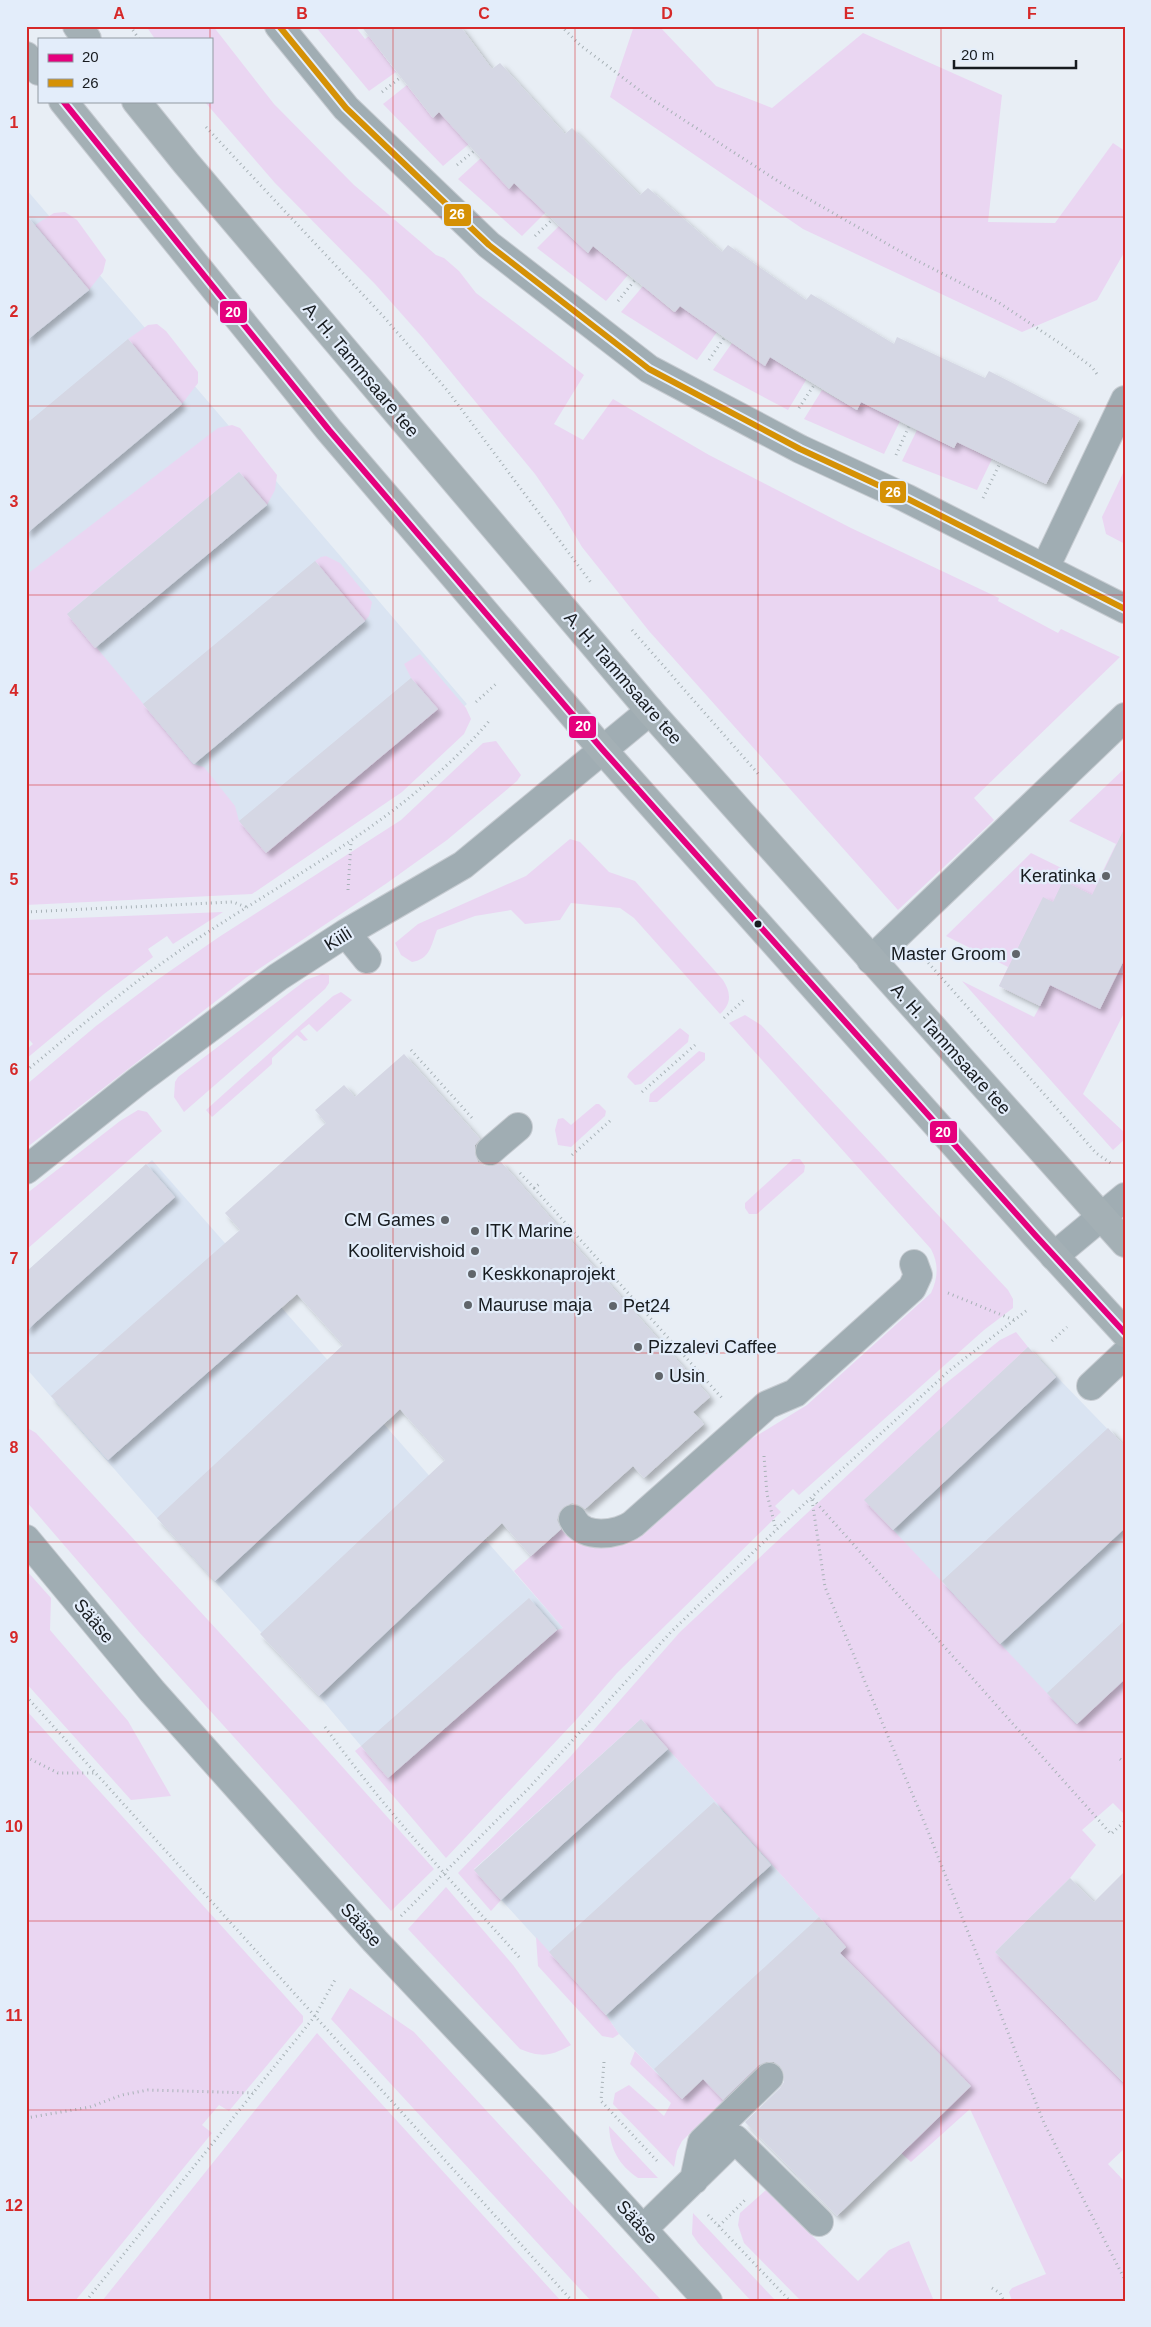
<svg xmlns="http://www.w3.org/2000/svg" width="1151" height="2327" viewBox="0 0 1151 2327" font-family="Helvetica,sans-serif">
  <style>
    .built { fill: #dae4f2 }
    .green { fill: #ead6f2 }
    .building { fill: #d5d7e4; filter: url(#shadow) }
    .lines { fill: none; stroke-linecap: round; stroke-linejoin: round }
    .minor-casing { stroke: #c7ccd2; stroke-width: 30 }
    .major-casing { stroke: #c7ccd2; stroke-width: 30 }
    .path { stroke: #a8b2b7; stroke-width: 3; stroke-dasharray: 1 4; stroke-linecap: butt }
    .minor { stroke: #a0adb3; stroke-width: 28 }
    .major { stroke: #a4b0b5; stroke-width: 28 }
    .bus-1-casing { stroke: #e3edfa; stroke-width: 10 }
    .bus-2-casing { stroke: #e3edfa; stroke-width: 10 }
    .bus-1 { stroke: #e5007d; stroke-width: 6 }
    .bus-2 { stroke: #d59105; stroke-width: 6 }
    .grid { fill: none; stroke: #d62828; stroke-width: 1; stroke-opacity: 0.55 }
    .poi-dot { fill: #60656a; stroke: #e3edfa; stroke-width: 2 }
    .bus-dot { fill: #171b1f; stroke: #e3edfa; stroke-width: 2 }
    .labels { text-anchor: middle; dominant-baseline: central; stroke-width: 4.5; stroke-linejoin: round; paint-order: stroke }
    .street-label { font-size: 18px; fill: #171b1f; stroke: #e3edfa }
    .poi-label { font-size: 18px; fill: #171b1f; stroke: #e3edfa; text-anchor: start }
    .line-badge { stroke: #e3edfa; stroke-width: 2 }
    .badge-label { font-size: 14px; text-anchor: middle; font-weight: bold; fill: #fff }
    .neatline { fill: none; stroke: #d62828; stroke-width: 2 }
    .grid-label { font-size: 16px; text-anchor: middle; font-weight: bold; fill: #d62828 }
  </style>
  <defs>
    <filter id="shadow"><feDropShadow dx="4.5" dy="4.5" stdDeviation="2.5" flood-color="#0004"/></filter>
  </defs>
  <rect width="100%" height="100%" fill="#e8eef5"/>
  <path class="built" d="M 26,189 L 467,704 L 262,869 L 26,583 Z
    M 152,1160 L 563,1628 L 557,1630 L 388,1778 L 319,1696 L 157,1518 L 26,1368 L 26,1272 Z
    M 1028,1347 L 1125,1447 L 1125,1679 L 1061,1738 L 865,1500 Z
    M 641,1719 L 846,1947 L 682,2099 L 619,2034 L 606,2015 L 474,1870 Z"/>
  <path class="green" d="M 146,26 L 213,26 L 274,104 L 354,185 L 436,255 L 444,258 L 459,271 L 476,293 L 584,375 L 554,424 L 583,440 L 613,399 L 709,455 L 851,528 L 999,598 L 998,601 L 1058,633 L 1061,629 L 1120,657 L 974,798 L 994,820 L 898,910 L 649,631 L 582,547 L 560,510 L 535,474 L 423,338 L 375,284 L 275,183 L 204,101 L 211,101 L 211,39 L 155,39 Z
    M 315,26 L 355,26 L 365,39 L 369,36 L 396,72 L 369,91 Z
    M 634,26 L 659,26 L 716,86 L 772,108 L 863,33 L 1002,95 L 988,222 L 1055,223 L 1113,143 L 1125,151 L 1125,251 L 1097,300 L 1022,332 L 803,229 L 610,97 Z
    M 407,85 L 432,117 L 439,112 L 469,144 L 443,166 L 383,104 Z
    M 481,158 L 510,188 L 514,183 L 546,212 L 522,236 L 458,179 Z
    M 65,212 L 77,220 L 106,260 L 103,272 L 89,290 L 35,225 L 54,213 Z
    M 559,226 L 588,253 L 593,246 L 628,275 L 606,301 L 537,248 Z
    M 643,286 L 674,312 L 680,306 L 717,332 L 697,360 L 621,312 Z
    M 157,324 L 166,331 L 198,372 L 198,383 L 182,404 L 128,339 L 148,325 Z
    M 732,343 L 764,365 L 770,357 L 806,380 L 788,410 L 713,370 Z
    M 822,390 L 857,410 L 861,402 L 900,421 L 884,454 L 804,419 Z
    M 232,425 L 240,428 L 277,475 L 275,490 L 267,505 L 239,472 L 68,613 L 193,764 L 204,767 L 235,806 L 239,821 L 437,709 L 411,678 L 404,664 L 420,654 L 466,708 L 471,719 L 464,734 L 402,792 L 252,894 L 26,905 L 26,568 L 30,572 L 218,428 Z
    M 917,430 L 954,448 L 957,442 L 992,459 L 977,490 L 902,461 Z
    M 1123,473 L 1125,474 L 1125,544 L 1106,534 L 1102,517 Z
    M 326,556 L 340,563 L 372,602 L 369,616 L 364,622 L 315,561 L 321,557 Z
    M 496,741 L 521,775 L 517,781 L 447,840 L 387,883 L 247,977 L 26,1148 L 26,1085 L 96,1026 L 157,980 L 219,937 L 401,820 L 483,743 Z
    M 1125,768 L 1125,1011 L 1083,1094 L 1125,1133 L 1125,1139 L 1113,1150 L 962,981 L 1034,1017 L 1040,1006 L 999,986 L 1008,967 L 946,936 L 1031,853 L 1096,885 L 1116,844 L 1069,821 Z
    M 570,839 L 580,842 L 609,872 L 635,881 L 723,980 C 731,993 732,1003 720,1014 L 634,918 L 620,908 L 571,903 L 560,920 L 525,924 L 511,910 L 475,916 L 437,930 C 431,946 430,959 412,962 L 401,955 L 395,943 L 418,924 L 526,876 Z
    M 223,912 L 173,944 L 167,936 L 148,949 L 153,957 L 104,994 L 26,1059 L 26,1050 L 33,1044 L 26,1036 L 26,920 Z
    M 322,974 L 329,975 L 329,983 L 325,989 L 184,1112 L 174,1097 L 175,1082 L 178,1077 L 306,980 Z
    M 341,992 L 352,1000 L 317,1032 L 309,1024 L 300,1031 L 308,1040 L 304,1041 L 297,1035 L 272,1058 L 272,1064 L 212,1117 L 206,1110 L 333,996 Z
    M 745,1015 L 761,1025 L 1008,1290 L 1013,1299 L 1013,1308 L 984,1330 L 799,1495 L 793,1489 L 775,1506 L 781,1512 L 617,1673 L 576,1720 L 446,1858 L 355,1751 L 361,1746 L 389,1777 L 557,1630 L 563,1628 L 514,1571 L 563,1528 C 567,1532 572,1538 578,1542 C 596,1554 622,1545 639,1535 L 743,1444 L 807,1405 L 931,1293 C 938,1278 939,1264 931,1249 L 729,1023 Z
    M 680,1028 L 689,1035 L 688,1042 L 641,1084 L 635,1085 L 627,1077 L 629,1073 Z
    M 699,1051 L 705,1053 L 705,1060 L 657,1102 L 649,1102 L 650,1094 Z
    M 596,1104 L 599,1104 L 606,1111 L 605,1116 L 571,1147 L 558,1145 L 555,1130 L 558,1119 L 563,1118 L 571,1125 Z
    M 138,1110 L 147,1112 L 162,1131 L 26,1250 L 26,1194 L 120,1121 Z
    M 793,1159 L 800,1159 L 805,1166 L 804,1172 L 757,1214 L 749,1214 L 745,1208 L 745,1203 Z
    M 1016,1332 L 1028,1347 L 865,1500 L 1076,1724 L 1125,1679 L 1125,1815 L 1113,1803 L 1082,1830 L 1096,1845 L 1070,1878 L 995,1952 L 1125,2084 L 1125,2148 L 1108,2164 L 1125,2182 L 1125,2301 L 1012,2301 L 1009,2292 L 1012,2288 L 1046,2274 L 970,2109 L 911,2162 L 901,2153 L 970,2086 L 857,1970 L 682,2141 L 677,2151 L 674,2167 L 613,2104 L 615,2093 L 629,2085 L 664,2116 L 671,2103 L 630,2064 L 635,2051 L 682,2099 L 846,1947 L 641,1719 L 474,1869 L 501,1900 L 491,1911 L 458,1873 L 570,1757 L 680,1632 L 945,1384 L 1000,1340 Z
    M 26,1427 L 36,1433 L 312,1733 L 434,1869 L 391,1911 L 139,1632 L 26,1501 Z
    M 26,1570 L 51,1598 L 50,1630 L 128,1721 L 171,1796 L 131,1800 L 26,1683 Z
    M 26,1710 L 303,2016 L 303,2022 L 229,2111 L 219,2105 L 202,2125 L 212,2133 L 75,2301 L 26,2301 Z
    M 446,1887 L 513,1965 L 571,2045 C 551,2056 542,2058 520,2049 L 408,1929 Z
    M 536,1937 L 606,2015 L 619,2034 L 613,2038 L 602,2036 L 538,1966 Z
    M 350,1988 L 414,2032 L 662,2301 L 591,2301 L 331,2019 Z
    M 317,2033 L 561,2301 L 102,2301 Z
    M 609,2126 L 658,2178 L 638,2178 C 619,2165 610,2149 609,2126 Z
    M 766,2190 L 858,2281 L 889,2250 L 909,2241 L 934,2301 L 801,2301 L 744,2243 L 738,2225 L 740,2213 Z
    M 693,2213 L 776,2301 L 751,2301 L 698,2243 L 692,2234 Z"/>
  <path class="building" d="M 361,26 L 460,26 L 492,69 L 500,63 L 565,134 L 572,128 L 640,195 L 648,188 L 722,252 L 728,245 L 806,300 L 811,294 L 894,344 L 897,337 L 985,378 L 989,371 L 1080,418 L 1046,484 L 957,442 L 954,448 L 861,402 L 857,410 L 770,357 L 765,366 L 680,306 L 675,312 L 593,246 L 588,253 L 514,183 L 509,189 L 439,112 L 433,118 Z
    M 26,215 L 89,290 L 26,341 Z
    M 128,339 L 182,404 L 26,534 L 26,424 Z
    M 239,472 L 267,505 L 95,648 L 67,614 Z
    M 315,561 L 365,621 L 194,764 L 143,704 Z
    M 411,678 L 438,709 L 266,853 L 239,821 Z
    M 1125,827 L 1125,958 L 1100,1009 L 1050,985 L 1040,1006 L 999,986 L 1043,897 L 1053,902 L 1063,881 L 1092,895 Z
    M 404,1054 L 480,1139 L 475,1145 L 475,1153 L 478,1162 L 485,1166 L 492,1166 L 501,1162 L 710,1397 L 693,1412 L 704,1424 L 644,1478 L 633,1466 L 585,1509 L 579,1505 L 572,1503 L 564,1507 L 559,1513 L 557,1520 L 561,1529 L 531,1556 L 502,1523 L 319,1696 L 260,1634 L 445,1460 L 400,1409 L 215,1581 L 157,1518 L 343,1345 L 297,1294 L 108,1460 L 51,1396 L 240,1230 L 225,1213 L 326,1123 L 315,1110 L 344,1085 L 355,1097 Z
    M 146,1164 L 175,1197 L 26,1331 L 26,1272 Z
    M 1028,1347 L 1056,1377 L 893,1530 L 864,1500 Z
    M 1108,1428 L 1125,1447 L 1125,1528 L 1000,1644 L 942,1581 Z
    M 529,1598 L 557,1630 L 388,1778 L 361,1746 Z
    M 1125,1620 L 1125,1679 L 1077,1724 L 1047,1693 Z
    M 641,1719 L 668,1749 L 501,1900 L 474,1870 Z
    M 714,1802 L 771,1865 L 606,2015 L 549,1952 Z
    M 1125,1871 L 1125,2084 L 995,1952 L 1070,1878 L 1094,1902 Z
    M 819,1917 L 846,1947 L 840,1953 L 971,2086 L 837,2216 L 745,2122 L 780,2088 L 784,2082 L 784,2074 L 780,2066 L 774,2062 L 766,2062 L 759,2065 L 723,2100 L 703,2079 L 682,2099 L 654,2069 Z"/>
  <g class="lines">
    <g class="minor-casing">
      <path id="minor" d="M 279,26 L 346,108 L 489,245 L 649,369 L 800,449 L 906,498 L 1125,609
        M 1045,568 L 1125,400
        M 346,933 L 367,959
        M 871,960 L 1125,717
        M 490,1151 L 518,1127
        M 26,1170 L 138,1081 L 278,977 L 346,933 L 463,865 L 650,711
        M 1054,1256 L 1125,1197
        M 1091,1386 L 1125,1354
        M 573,1519 C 583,1540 618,1535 633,1524 L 767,1405 L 795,1393 L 912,1288 L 918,1275 L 914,1264
        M 26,1539 L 152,1691 L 375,1941 L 541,2117 L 708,2301
        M 694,2180 L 702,2142 L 769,2077
        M 643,2229 L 735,2139 L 819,2222"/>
    </g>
    <g class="major-casing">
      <path id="major" d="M 77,26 L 87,39
        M 26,56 L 39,71
        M 63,101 L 329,430 L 602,749 L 1036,1236 L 1125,1333
        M 136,101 L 186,163 L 650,711 L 1125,1243"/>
    </g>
    <path class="path" d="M 130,26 L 139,39
      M 561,26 L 580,45 L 647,96 L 784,185 L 912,258 L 998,302 L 1064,346 L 1092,367 L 1099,377
      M 382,92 L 401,77
      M 206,127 L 383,316 L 447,390 L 592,584
      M 457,165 L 474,151
      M 535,236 L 553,219
      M 618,301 L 635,280
      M 709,360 L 724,338
      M 799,408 L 814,385
      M 896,455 L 909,426
      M 983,498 L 1000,463
      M 632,630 L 760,776
      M 476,702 L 497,683
      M 348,890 L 351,842
      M 26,912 L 233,902 L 246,907
      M 925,959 L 1096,1153 L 1112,1164
      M 724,1018 L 746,998
      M 411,1050 L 473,1119
      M 26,1071 C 81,1026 135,980 194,941 C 297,873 409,816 490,720
      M 642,1092 L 695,1045
      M 572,1155 L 611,1120
      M 520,1173 L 534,1188 L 541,1183
      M 534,1188 L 722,1398
      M 948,1293 L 1014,1320
      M 1052,1341 L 1067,1327
      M 764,1456 L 767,1494 L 776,1530
      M 813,1499 L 1111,1834 L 1125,1821
      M 812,1500 L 825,1587 L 925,1824 L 1044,2123 L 1125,2280
      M 26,1696 L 572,2301
      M 325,1727 C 384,1809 453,1883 520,1958
      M 26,1757 L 58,1773 L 95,1773
      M 1120,1759 L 1125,1763
      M 401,1916 L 529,1788 L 671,1632 L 776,1530 L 950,1370 L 1026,1311
      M 604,2062 L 601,2101 L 659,2163
      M 26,2118 L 90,2107 L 122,2095 L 148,2090 L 253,2093
      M 708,2215 L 790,2301
      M 719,2226 L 745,2200
      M 992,2288 L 1000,2293 L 1004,2301
      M 86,2301 L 315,2016 L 336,1978"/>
    <use href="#minor" class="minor"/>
    <use href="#major" class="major"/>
    <g class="bus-1-casing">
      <path id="bus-1" d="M 63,101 L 329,430 L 602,749 L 1036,1236 L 1125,1333"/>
    </g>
    <g class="bus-2-casing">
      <path id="bus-2" d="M 279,26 L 346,108 L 489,245 L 649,369 L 800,449 L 906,498 L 1125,609"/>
    </g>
    <use href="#bus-1" class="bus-1"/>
    <use href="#bus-2" class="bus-2"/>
  </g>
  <path class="grid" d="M 210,26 L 210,39M 393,26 L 393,2301M 575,26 L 575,2301M 758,26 L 758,2301M 941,26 L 941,2301M 210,101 L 210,2301M 26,217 L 1125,217M 26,406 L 1125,406M 26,595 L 1125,595M 26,785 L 1125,785M 26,974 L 1125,974M 26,1163 L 1125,1163M 26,1353 L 1125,1353M 26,1542 L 1125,1542M 26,1732 L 1125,1732M 26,1921 L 1125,1921M 26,2110 L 1125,2110"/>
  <g class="poi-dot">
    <circle cx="1106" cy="876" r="5"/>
    <circle cx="1016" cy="954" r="5"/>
    <circle cx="445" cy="1220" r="5"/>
    <circle cx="475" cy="1231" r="5"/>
    <circle cx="475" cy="1251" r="5"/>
    <circle cx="472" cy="1274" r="5"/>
    <circle cx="468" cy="1305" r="5"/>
    <circle cx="613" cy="1306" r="5"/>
    <circle cx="638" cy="1347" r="5"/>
    <circle cx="659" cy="1376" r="5"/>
  </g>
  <circle class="bus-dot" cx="758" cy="924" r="4.5"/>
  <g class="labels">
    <g class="street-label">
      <text transform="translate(361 370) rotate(50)">A. H. Tammsaare tee</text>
      <text transform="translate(623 678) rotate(49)">A. H. Tammsaare tee</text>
      <text transform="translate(338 939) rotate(-32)">Kiili</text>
      <text transform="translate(951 1049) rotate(48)">A. H. Tammsaare tee</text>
      <text transform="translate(94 1621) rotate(50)">Sääse</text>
      <text transform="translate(361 1925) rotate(48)">Sääse</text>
      <text transform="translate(637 2222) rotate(48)">Sääse</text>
    </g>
    <g class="poi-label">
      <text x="1096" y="876" text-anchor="end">Keratinka</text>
      <text x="1006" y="954" text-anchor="end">Master Groom</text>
      <text x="435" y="1220" text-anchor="end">CM Games</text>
      <text x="485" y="1231">ITK Marine</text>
      <text x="465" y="1251" text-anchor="end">Koolitervishoid</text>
      <text x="482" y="1274">Keskkonaprojekt</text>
      <text x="478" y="1305">Mauruse maja</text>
      <text x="623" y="1306">Pet24</text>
      <text x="648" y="1347">Pizzalevi Caffee</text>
      <text x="669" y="1376">Usin</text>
    </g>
  </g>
  <g class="line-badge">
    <rect x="443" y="203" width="29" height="24" rx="5" fill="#d59105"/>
    <rect x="219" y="300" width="29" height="24" rx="5" fill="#e5007d"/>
    <rect x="879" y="480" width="28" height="24" rx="5" fill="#d59105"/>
    <rect x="568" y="715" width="29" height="24" rx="5" fill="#e5007d"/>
    <rect x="929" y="1120" width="29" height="24" rx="5" fill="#e5007d"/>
  </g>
  <g class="badge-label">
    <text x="457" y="219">26</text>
    <text x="233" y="317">20</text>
    <text x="893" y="497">26</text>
    <text x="583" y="731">20</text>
    <text x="943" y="1137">20</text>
  </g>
  <rect width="1151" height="2327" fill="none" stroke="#e3edfa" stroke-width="55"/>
  <rect x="38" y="38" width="175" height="65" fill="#e3edfa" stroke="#9199a2"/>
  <rect x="48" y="54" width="25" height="8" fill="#e5007d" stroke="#9199a2"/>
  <text x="82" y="62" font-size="15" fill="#171b1f">20</text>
  <rect x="48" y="79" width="25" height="8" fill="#d59105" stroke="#9199a2"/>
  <text x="82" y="88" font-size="15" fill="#171b1f">26</text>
  <path d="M954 60v8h122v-8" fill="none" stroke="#171b1f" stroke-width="2.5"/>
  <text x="961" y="60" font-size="15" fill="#171b1f" stroke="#e3edfa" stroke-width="4" paint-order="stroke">20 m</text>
  <rect x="28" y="28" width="1096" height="2272" class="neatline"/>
  <g class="grid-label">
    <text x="119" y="19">A</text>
    <text x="302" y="19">B</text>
    <text x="484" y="19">C</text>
    <text x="667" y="19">D</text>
    <text x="849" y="19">E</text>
    <text x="1032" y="19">F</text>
    <text x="14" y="128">1</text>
    <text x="14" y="317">2</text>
    <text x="14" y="507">3</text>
    <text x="14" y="696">4</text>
    <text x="14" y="885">5</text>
    <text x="14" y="1075">6</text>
    <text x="14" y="1264">7</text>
    <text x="14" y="1453">8</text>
    <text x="14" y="1643">9</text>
    <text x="14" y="1832">10</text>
    <text x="14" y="2021">11</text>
    <text x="14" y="2211">12</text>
  </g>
</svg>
